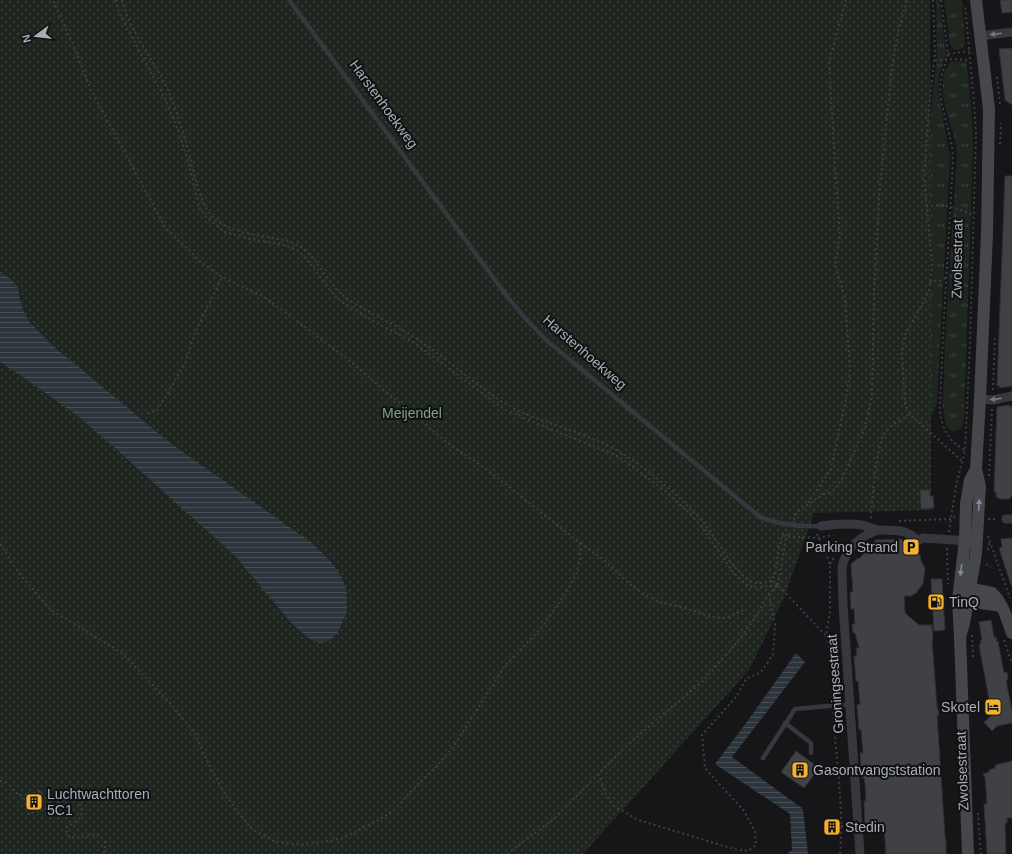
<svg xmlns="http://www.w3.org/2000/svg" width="1012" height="854" viewBox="0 0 1012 854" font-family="Helvetica,sans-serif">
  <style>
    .grass { fill: url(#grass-tufts) }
    .park { fill: url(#park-dots) }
    .water { fill: url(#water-rules) }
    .building { fill: #404145; stroke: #303034 }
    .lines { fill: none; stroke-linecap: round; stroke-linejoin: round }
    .path { stroke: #3d3f44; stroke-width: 2; stroke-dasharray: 2 3; stroke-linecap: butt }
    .lane { stroke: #37383d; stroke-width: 4.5 }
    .street { stroke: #37383d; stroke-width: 9 }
    .secondary { stroke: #45474d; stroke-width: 12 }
    .oneway { fill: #757881 }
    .oneway2 { fill: #858993 }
    .labels { text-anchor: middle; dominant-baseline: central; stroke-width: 4; stroke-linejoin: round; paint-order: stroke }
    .street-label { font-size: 14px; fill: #a8adb8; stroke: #111113 }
    .park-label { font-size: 14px; fill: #7fa381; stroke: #111113 }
    .poi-label { font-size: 14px; fill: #a8adb8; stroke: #111113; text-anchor: start }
  </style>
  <defs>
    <pattern id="grass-tufts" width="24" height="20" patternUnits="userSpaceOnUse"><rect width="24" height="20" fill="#1e261f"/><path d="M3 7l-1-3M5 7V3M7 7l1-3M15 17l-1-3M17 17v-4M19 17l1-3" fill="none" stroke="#3c433d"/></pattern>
    <pattern id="park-dots" width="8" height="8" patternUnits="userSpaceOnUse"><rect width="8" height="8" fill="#1e261f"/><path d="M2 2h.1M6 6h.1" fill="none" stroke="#3c433d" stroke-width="1.8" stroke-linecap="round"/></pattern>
    <pattern id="water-rules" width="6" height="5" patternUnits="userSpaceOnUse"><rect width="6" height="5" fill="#2c353c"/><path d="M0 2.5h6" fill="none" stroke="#485056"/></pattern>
  </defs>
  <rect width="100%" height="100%" fill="#161618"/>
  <path class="grass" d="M 936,0 L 939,0 L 946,54 L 939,76 L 938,91 L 950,156 L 937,403 L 934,411 L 930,417 L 930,293 L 932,278 L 928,150 L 933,90 L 937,58 Z
    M 944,0 L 962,0 L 965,44 L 961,49 L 954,50 L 950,44 Z
    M 955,61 L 966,62 L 967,66 L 972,115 L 973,150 L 964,419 L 961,429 L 953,432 L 949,429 L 946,425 L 943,407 L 945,341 L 957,154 C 956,126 930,89 950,62 Z"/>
  <path class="park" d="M 0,0 L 930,0 L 931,510 L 814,513 L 784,598 L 749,670 L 583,854 L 0,854 Z"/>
  <path class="water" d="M 0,272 L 11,279 L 17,286 L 20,300 L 25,315 L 30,323 L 53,346 L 170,443 L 312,543 L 331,562 L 342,578 L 347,592 L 347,612 L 338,632 L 329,641 L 320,643 L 310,639 L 293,625 L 235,556 L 106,440 L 79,417 L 26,379 L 0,362 Z
    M 796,653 L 805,662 L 732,757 L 803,809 L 808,854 L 787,854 L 792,850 L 790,814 L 715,764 L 744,726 Z"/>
  <path class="building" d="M 1000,0 L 1012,0 L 1012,12 L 1002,13 Z
    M 1012,48 L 1012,105 L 1005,100 L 999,49 Z
    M 1005,176 L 1012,176 L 1012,386 L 999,388 L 1000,386 L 997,386 Z
    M 1008,405 L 1012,407 L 1012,496 L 1009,499 L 1001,499 L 996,497 L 996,492 L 994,492 L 997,407 Z
    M 920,490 L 930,490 L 930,496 L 933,496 L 934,508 L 921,509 Z
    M 1012,538 L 1012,585 L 1011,585 L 999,548 L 1002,547 L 1001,539 Z
    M 901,539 L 920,555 L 921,561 L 925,568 L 923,584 L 916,593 L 911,596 L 904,596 L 905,613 L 919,625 L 932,625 L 933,640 L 932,640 L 937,707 L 939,715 L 937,715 L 945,837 L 946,840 L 946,854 L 886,854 L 884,828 L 876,828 L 876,825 L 865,826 L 864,801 L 866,801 L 865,783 L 864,778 L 862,778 L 860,753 L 863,753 L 861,729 L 859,730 L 857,705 L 860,704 L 859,692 L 858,681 L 856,681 L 854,656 L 857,656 L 856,648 L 859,648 L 855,633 L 853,633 L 852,624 L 855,624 L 854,609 L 851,609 L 850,592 L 853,592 L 851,564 L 858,558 L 859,559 L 876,540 Z
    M 931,579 L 942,579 L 945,630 L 934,631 Z
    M 991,620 L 994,637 L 996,637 L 997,642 L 998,641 L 1004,673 L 1007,672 L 1008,680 L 1006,680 L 1012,712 L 1012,723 L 997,726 L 992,731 L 984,722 L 992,715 L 979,645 L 981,644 L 980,640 L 982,640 L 979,622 Z
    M 796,751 L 819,768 L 804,788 L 781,772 Z
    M 1012,761 L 1012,818 L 1007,818 L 1007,823 L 1005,823 L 1006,854 L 987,854 L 984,804 L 987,804 L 985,777 L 983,774 L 989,772 L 989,770 L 995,768 L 995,765 Z"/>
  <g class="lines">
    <path class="path" d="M 116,0 L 118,10 L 124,22 L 165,99 L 178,130 L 188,161 L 200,209 L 206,217 L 225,232 L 250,239 L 285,245 L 297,250 L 307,260 L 334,295 L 342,302 L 375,322 L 413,342 L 497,404 L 506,410 L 545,427 L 613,454 L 621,458 L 665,491 L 691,515 L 701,526 L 732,571 L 746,585 L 757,588 L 778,585 L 769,594 L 753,621 L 734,646 L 703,681 L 683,698 L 655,721 L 621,751 L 555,818 L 507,854
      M 122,0 C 129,28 148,53 162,78 C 172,97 179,118 185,139 C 192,160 197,201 213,217 C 228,232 253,234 273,238 C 282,240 291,241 299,246 C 320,259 328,287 349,300 C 371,314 395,324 417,339 C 450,360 478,388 511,407 C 523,414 537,418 550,423 C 572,431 597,439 618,451 C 647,467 681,498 703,522 C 718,540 729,566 749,580 C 756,585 763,583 771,581 L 775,574 L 779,547 L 784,530
      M 933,0 L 935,53 L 929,108 L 924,177 L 932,264 L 931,278 L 929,290 L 924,301 L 905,335 L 902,352 L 905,404 L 910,414 L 962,461
      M 941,0 L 948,54 L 941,78 L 940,89 L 941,101 L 952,146 L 953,161 L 943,336 L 940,408 L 941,419 L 945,431 L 953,442 L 964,450
      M 948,54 L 969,51
      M 935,60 L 958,59 L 970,61
      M 997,77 L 1000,104
      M 1000,144 L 1001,123
      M 926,206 L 944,205 L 961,210 L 973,215
      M 930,283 L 933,281 L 940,281 L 947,277
      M 993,390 L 995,335
      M 147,413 L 157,410 L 168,393 L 185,363 L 195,333 L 222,277
      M 989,476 L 992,409
      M 808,503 L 831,469 L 846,399 L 850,370 L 845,298 L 835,264 L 840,234 L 836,182 L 829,62 L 846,0
      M 871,518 C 872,501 876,445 885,433 C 891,424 902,420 910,414
      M 988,519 L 998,519
      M 794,520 L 797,512 L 822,495 L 834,490 L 841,481 L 864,430 L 872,396 L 874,294 L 880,185 L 892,67 L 899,28 L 907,0
      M 899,521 L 951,519 L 956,516
      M 949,532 L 956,486 L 965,450 L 970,342 L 976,135 L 974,103 L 965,5
      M 817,534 L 825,551 L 830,565 L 830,611 L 826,636 L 833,663 L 832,699
      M 783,536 L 818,538 L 833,535
      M 988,536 L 1010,598
      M 580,543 L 603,559 L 625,580 L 642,593 L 659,602 L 685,608 L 712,617 L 725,618 L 746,609
      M 0,544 L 19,573 L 51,610 L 122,653 L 170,703 L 195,734 L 210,767 L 225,794 L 240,815 L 252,829 L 276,842 L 303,845 L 341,839 L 375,822 L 393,811 L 420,782 L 437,766 L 454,746 L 504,667 L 543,626 L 565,594 L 577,572 L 580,560 L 580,543 L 485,468 L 450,445 L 346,358 L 289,315 L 264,297 L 222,277 L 202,263 L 165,227 L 91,90 L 74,47 L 53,0
      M 947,548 L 948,584
      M 988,550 L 990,541
      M 830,564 L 835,556
      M 986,564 L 991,567
      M 771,581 L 778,585 L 826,636
      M 778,585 L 786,537 L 789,531
      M 972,635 L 973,657
      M 1004,640 L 1012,664
      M 833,712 C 836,757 844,809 840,854
      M 598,774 L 606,794 L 613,805 L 638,820 L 734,849 L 748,851 L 756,845 L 755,831 L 744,811 L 705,768 L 702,735 L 737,696 L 746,679 L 760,673 L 773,655 L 775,625 L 769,594
      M 0,781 C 16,783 10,799 29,794
      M 40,791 L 43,804 L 38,806 L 40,810 L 28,814 L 24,799 L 30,797 L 29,794 Z
      M 40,810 L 54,807 L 68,798 L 75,798 C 81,803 85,814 78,820 C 74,823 70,825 66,828 L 67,835 C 78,842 89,832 100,836 L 105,842 L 104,854
      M 978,813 L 981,854
      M 841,826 L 849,826"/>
    <path class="lane" d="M 289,0 L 509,299 L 527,320 L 546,340 L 760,517 C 780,525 799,527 821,526
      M 785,723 L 811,743 L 811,753
      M 763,758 L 795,709 L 850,704"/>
    <path class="street" d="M 980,36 L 1012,32
      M 980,399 L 993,400 L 1012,396
      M 1006,519 L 1012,519
      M 821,526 C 835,524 847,523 862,525 C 868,526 874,530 880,530 C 893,531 908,528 917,541 L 923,538 L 970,541
      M 860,854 L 843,604 L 842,567 C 846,548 861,535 879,530"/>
    <path class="secondary" d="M 963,587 L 992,593 C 1003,603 1007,620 1012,633
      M 961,600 L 1001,606
      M 960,637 L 964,623 L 976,554 L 980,486 L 976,469 L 980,399 L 987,234 L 989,109 L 976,0
      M 968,854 L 960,637 L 958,600 L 965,540 L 966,504 L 970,480 L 976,469"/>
  </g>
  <defs><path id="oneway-solid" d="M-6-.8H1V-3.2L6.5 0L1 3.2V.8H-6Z"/></defs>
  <g class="oneway">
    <use href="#oneway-solid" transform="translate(996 34) rotate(173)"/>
    <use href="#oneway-solid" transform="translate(996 399) rotate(173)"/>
  </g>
  <g class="oneway2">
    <use href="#oneway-solid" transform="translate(979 505) rotate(-86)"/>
    <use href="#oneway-solid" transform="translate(961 570) rotate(98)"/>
  </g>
  <defs>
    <g id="parking-square" transform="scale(0.9)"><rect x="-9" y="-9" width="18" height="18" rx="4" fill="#f2b134" stroke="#111113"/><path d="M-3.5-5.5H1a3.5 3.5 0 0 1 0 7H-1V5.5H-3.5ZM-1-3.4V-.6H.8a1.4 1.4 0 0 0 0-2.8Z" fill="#111"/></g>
    <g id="fuel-square" transform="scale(0.9)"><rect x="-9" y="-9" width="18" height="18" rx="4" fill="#f2b134" stroke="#111113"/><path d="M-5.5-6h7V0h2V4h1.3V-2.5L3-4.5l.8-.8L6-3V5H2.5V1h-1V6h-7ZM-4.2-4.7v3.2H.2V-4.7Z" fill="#111"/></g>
    <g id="hotel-square" transform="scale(0.9)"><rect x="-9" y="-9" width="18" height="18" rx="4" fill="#f2b134" stroke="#111113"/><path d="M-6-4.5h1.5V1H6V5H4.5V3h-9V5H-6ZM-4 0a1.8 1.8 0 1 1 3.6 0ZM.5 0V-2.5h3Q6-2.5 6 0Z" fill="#111"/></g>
    <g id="building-square" transform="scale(0.9)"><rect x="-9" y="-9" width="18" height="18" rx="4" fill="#f2b134" stroke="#111113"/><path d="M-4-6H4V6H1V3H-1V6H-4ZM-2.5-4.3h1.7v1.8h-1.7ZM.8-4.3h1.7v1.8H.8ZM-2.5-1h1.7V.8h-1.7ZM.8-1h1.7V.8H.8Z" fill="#111"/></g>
  </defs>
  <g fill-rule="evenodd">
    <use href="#parking-square" x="911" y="547"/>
    <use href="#fuel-square" x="936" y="602"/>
    <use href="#hotel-square" x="993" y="707"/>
    <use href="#building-square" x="800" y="770"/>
    <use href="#building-square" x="34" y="802"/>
    <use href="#building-square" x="832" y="827"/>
  </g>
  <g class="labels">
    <g class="street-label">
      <text transform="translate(384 104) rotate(54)">Harstenhoekweg</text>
      <text transform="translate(957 259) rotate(-89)">Zwolsestraat</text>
      <text transform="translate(585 352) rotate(41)">Harstenhoekweg</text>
      <text transform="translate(835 684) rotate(-94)">Groningsestraat</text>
      <text transform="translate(962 771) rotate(-92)">Zwolsestraat</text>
    </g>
    <g class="park-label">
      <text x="412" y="413">Meijendel</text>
    </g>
    <g class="poi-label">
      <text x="898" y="547" text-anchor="end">Parking Strand</text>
      <text x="949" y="602">TinQ</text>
      <text x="980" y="707" text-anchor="end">Skotel</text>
      <text x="813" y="770">Gasontvangststation</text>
      <text x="47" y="794">Luchtwachttoren<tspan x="47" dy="16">5C1</tspan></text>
      <text x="845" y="827">Stedin</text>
    </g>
  </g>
  <g transform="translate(36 36) rotate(255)" stroke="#111113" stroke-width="3" paint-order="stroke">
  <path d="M0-3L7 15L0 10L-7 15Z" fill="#a8adb8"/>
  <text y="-6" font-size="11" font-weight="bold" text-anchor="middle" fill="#a8adb8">N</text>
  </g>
</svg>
